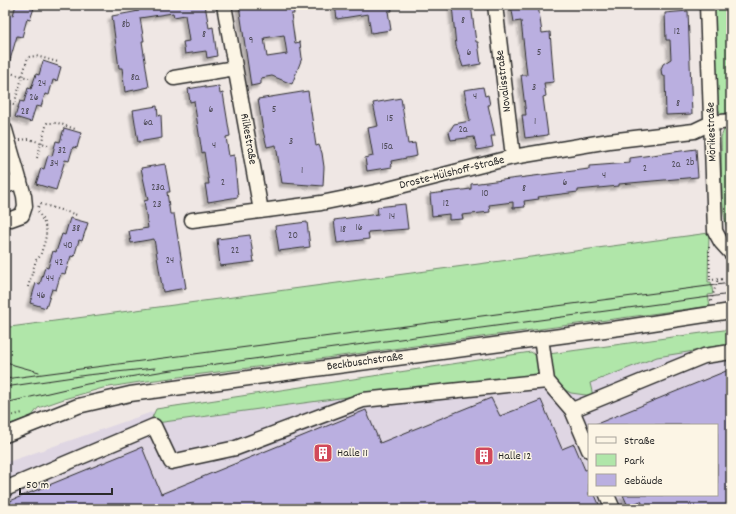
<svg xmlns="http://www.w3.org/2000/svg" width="736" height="514" viewBox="0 0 736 514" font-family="Dekko,sans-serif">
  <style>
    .built { fill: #dfd6e3; fill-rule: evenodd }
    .green { fill: #b0e6a9; stroke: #6e886a }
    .building { fill: #baafe0; stroke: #2b2b2b; fill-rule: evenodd; filter: url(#shadow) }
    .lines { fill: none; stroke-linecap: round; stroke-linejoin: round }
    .minor-casing { stroke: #2b2b2b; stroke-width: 17 }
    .path { stroke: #2b2b2b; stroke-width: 2; stroke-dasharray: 1 3; stroke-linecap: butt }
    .minor { stroke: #fcf5e5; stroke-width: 14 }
    .tram { stroke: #2b2b2b; stroke-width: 1 }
    .labels { text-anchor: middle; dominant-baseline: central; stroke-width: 3; stroke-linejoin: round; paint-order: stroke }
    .number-label { font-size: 10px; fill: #4f4c58 }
    .street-label { font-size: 12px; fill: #2b2b2b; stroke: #fcf5e5 }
    .poi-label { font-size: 12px; fill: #2b2b2b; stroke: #fcf5e5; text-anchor: start }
  </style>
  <defs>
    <filter id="shadow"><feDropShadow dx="-3.5" dy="3.5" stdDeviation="1" flood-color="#0004"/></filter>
  </defs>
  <rect width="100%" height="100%" fill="#efe7e4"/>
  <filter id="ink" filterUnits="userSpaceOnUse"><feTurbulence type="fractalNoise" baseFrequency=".025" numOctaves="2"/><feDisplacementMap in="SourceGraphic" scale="8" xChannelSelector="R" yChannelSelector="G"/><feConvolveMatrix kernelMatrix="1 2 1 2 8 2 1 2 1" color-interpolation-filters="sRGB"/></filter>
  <g filter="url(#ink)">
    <path class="built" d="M 731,331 L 731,509 L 5,509 L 5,463 L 152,412 ZM 589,425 L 717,425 L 717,495 L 589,495 Z"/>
    <path class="green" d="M 714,5 L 731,5 L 731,116 L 722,116 L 718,109 Z
      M 731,128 L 731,237 C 719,220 722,160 721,137 L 724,130 Z
      M 709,233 L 708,282 L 711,282 L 713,294 L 708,295 L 710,306 L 311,360 L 140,382 L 103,388 L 64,399 L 38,408 L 32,416 L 5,426 L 5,312 L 10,327 Z
      M 731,329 L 731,345 L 657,357 L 590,383 L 593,396 L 571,393 L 555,385 L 549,354 Z
      M 531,352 L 538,357 L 539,375 L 392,391 L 149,424 L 156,409 Z"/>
    <path class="building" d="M 16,5 L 35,5 L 30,20 L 27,19 L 22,37 L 17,36 L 8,67 L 5,67 L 5,27 L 9,14 L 13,15 Z
      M 138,5 L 205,5 L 209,28 L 213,27 L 217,56 L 207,58 L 206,51 L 185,54 L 183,42 L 189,41 L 185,15 L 174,17 L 173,13 L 140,18 L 144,41 L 142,41 L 149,87 L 125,92 L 122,68 L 119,68 L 112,16 L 139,11 Z
      M 239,5 L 293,5 L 294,14 L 291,14 L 295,43 L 300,42 L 302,58 L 292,84 L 272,76 L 261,78 L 261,84 L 251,86 ZM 284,35 L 287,54 L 267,57 L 264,38 Z
      M 335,5 L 391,5 L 392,11 L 388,11 L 391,30 L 371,33 L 368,14 L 337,19 Z
      M 452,5 L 471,5 L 476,42 L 478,42 L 481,64 L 463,67 L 456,46 Z
      M 511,5 L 538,5 L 542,33 L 550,32 L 554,82 L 544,83 L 546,96 L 543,97 L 548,135 L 525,138 L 522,115 L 526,115 L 521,75 L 527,75 L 521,21 L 514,22 Z
      M 688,11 L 692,114 L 666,115 L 665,76 L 662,76 L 661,69 L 663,64 L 671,59 L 670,40 L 666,40 L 665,13 Z
      M 43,61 L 61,67 L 57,81 L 53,80 L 49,95 L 45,94 L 41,107 L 36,106 L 31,122 L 15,117 L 20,101 L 24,102 L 28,88 L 31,89 L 36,74 L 39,75 Z
      M 205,86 L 205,88 L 219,86 L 220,94 L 223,93 L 230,136 L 226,137 L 229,156 L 234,155 L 238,197 L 208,202 L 205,184 L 209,184 L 204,152 L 202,153 L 194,101 L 190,102 L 188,89 Z
      M 483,87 L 485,96 L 488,95 L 490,105 L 488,105 L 495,136 L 491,136 L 493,147 L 477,150 L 474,137 L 451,140 L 449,132 L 454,124 L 470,121 L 464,90 Z
      M 308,91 L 316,146 L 319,145 L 322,153 L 324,167 L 323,186 L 282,183 L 276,145 L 267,147 L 263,131 L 258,99 Z
      M 401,98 L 408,144 L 415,143 L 417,156 L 391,161 L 392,167 L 367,171 L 365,158 L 373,156 L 368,128 L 378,126 L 373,103 Z
      M 157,106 L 158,116 L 161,115 L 162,138 L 138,142 L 133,110 Z
      M 64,128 L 81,133 L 77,148 L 73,147 L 69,161 L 65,160 L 56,190 L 36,184 L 41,168 L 44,169 L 48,155 L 52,156 L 56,141 L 60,142 Z
      M 696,149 L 698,177 L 619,184 L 619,186 L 578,190 L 578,192 L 538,197 L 539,199 L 524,201 L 525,207 L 513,208 L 513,202 L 489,205 L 490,212 L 462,215 L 463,219 L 449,220 L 449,214 L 432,216 L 430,194 L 471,189 L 471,184 L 589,169 L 589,166 L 630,163 L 630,158 Z
      M 165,164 L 170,192 L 167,192 L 170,214 L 174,214 L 186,288 L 163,292 L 154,239 L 131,243 L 129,231 L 148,228 L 144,201 L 148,200 L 141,168 Z
      M 405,204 L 408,229 L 368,232 L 369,239 L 337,243 L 334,220 L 378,214 L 377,207 Z
      M 70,218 L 88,223 L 82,241 L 79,240 L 74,257 L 71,256 L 65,274 L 61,273 L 56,290 L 52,289 L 46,308 L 30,303 L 36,283 L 40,284 L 45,267 L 48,268 L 53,251 L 56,252 L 62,234 L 65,235 Z
      M 307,222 L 310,247 L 279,251 L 275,226 Z
      M 250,235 L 254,262 L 220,266 L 217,239 Z
      M 731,369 L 731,509 L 645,509 L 641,501 L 628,506 L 623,495 L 717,495 L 717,425 L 594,425 Z
      M 491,398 L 500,416 L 541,400 L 562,449 L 574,444 L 585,470 L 589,469 L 589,495 L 595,495 L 601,509 L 5,509 L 5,503 L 142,447 L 161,494 L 366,410 L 380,443 Z"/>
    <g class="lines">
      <g class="minor-casing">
        <path id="minor" d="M 224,5 L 261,211
          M 495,5 L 513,157
          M 707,5 L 715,231 L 721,242 L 731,253
          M 174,78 L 235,68
          M 5,130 L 24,196 L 25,206 L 22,215 L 11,219
          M 5,186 L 20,181
          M 192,220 L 321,203 L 385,190 L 513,157 L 609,141 L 694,131 L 711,123 L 731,121
          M 541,338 L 547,381 L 572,410
          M 5,435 L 78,406 L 130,394 L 627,327 L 731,311
          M 589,450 L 572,410 L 704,356 L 731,352
          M 5,489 L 154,426 L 171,462 L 236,448 L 363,400 L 547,381
          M 607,495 L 613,509"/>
      </g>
      <path class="path" d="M 5,74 L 10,73 L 29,78
        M 5,103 L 14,105 L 28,57 L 36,56 L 58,62
        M 20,140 L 29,139 L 48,145
        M 37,158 L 47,123 L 58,123 L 75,129
        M 38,207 L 41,204 L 77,215
        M 709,247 L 710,280 L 724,279
        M 28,287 L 36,260 C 41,257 41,252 43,247 C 49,229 46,227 38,211
        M 711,301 L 718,279
        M 5,417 L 23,413"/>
      <use href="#minor" class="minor"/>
      <path class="tram" d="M 5,361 L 14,365 L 39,372
        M 5,379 L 731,283
        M 5,387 L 87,375 L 155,368
        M 5,403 L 87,384 L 165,371 L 731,294"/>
    </g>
  </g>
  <defs>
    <g id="building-square" transform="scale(1)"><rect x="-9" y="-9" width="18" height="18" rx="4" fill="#d1495b" stroke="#fcf5e5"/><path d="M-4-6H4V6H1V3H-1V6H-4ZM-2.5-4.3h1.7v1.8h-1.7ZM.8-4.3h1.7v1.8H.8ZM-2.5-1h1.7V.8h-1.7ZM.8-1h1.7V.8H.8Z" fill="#fff"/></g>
  </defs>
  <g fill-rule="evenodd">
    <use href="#building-square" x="323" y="453"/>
    <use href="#building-square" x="484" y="456"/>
  </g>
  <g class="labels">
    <g class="number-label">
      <text x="463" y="21">8</text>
      <text x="126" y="25">8b</text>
      <text x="677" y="32">12</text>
      <text x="204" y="35">8</text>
      <text x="251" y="41">9</text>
      <text x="469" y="53">6</text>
      <text x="539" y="53">5</text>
      <text x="135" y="78">8a</text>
      <text x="42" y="84">24</text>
      <text x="534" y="88">3</text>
      <text x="475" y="97">4</text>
      <text x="34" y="98">26</text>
      <text x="678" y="104">8</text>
      <text x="211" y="110">6</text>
      <text x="274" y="110">5</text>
      <text x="25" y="112">28</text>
      <text x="390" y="119">15</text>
      <text x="535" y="122">1</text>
      <text x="148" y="123">6a</text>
      <text x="463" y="130">2a</text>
      <text x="291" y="142">3</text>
      <text x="214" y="146">4</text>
      <text x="387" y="147">15a</text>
      <text x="62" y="151">32</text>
      <text x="690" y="163">2b</text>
      <text x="54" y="164">34</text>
      <text x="676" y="165">2a</text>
      <text x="645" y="169">2</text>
      <text x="302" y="171">1</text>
      <text x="604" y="176">4</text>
      <text x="223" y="183">2</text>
      <text x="565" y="183">6</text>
      <text x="158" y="188">23a</text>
      <text x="524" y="189">8</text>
      <text x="485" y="194">10</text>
      <text x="446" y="204">12</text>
      <text x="157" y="205">23</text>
      <text x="392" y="217">14</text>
      <text x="359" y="228">16</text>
      <text x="76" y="229">38</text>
      <text x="343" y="230">18</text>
      <text x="293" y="236">20</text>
      <text x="68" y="246">40</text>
      <text x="235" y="251">22</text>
      <text x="170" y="261">24</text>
      <text x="59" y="263">42</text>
      <text x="50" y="279">44</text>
      <text x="41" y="296">46</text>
    </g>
    <g class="street-label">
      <text transform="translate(504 81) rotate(-97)">Novalisstraße</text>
      <text transform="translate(712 132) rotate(-92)">Mörikestraße</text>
      <text transform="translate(248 139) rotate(80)">Rilkestraße</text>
      <text transform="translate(452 173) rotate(-14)">Droste-Hülshoff-Straße</text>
      <text transform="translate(365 362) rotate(-8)">Beckbuschstraße</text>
    </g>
    <g class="poi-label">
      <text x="337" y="453">Halle 11</text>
      <text x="498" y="456">Halle 12</text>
    </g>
  </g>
  <rect width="736" height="514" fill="none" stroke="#fcf5e5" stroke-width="20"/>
  <rect x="10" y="10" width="716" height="494" fill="none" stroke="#2b2b2b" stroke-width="1.5" filter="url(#ink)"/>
  <rect x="588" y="424" width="130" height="72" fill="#fcf5e5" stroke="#a8a49b"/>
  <rect x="596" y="437" width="20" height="6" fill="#fcf5e5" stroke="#a8a49b"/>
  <text x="624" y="444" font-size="12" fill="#2b2b2b">Straße</text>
  <rect x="596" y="454" width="20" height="12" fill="#b0e6a9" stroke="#a8a49b"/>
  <text x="624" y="464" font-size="12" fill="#2b2b2b">Park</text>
  <rect x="596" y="474" width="20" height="12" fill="#baafe0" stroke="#a8a49b"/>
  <text x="624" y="484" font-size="12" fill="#2b2b2b">Gebäude</text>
  <path d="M20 488v6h92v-6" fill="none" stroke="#2b2b2b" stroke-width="2"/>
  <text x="26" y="488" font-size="12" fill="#2b2b2b" stroke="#fcf5e5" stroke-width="3" paint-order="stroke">50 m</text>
</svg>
